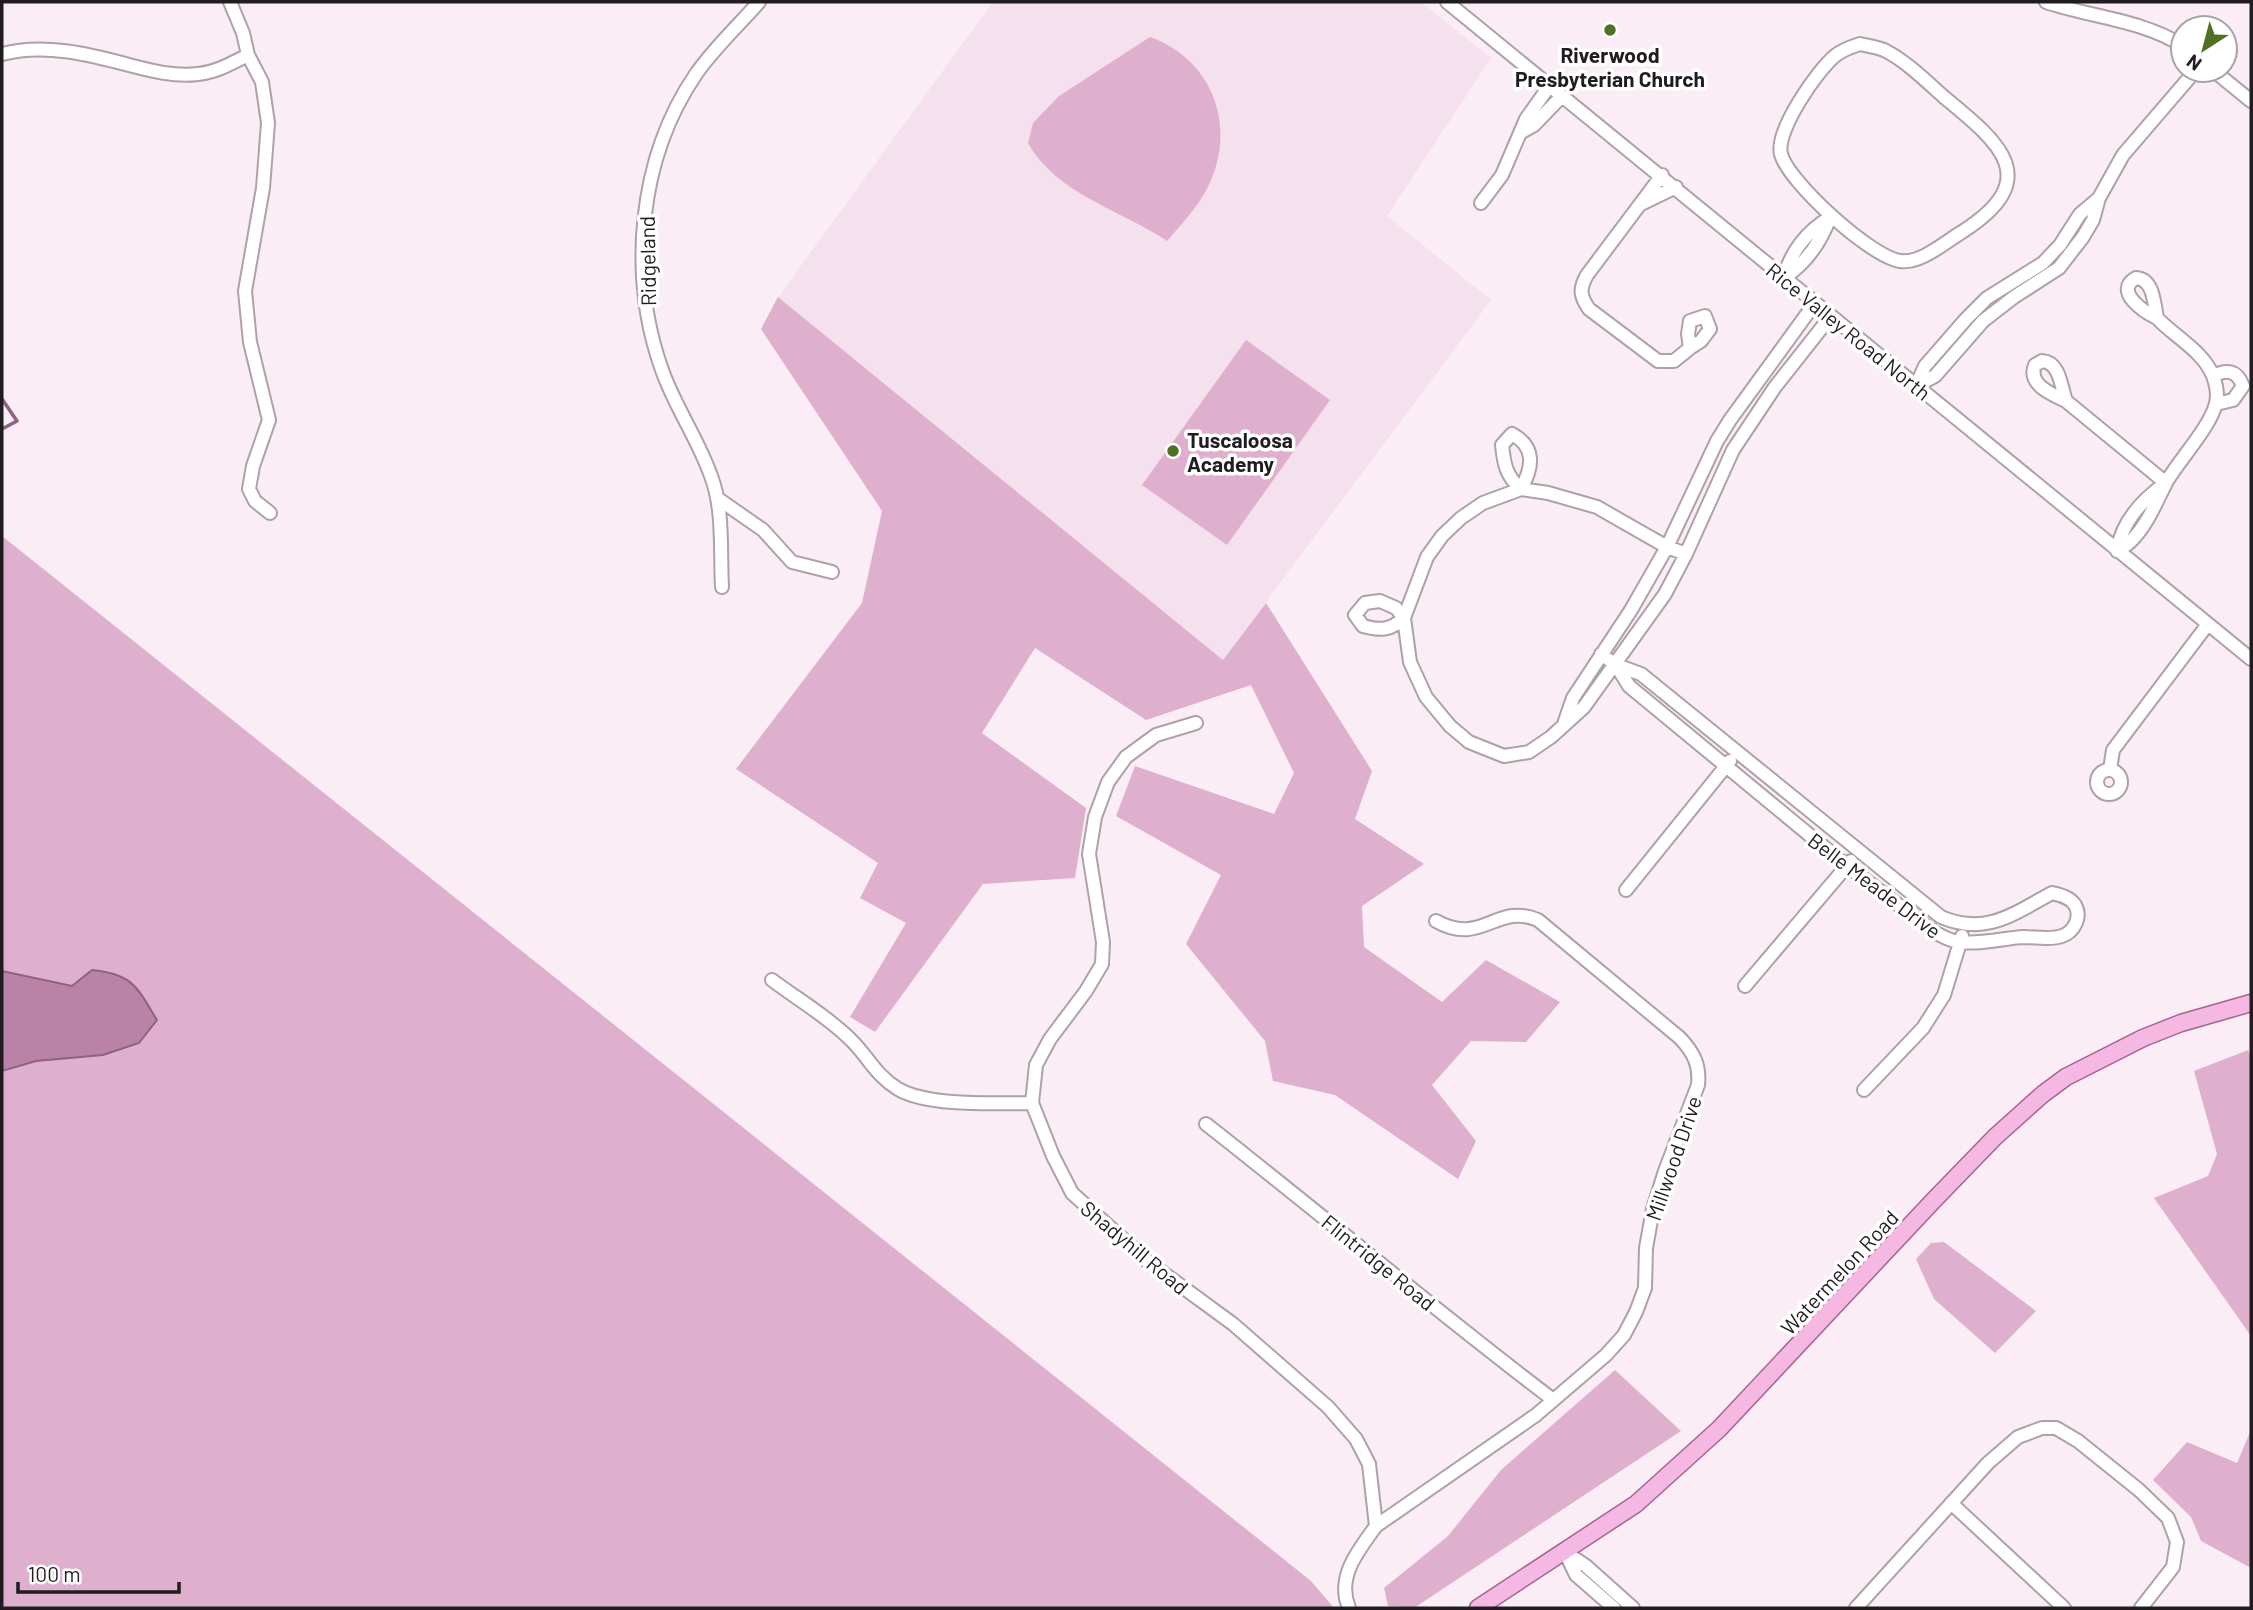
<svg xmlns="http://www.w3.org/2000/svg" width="2253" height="1610" viewBox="0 0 2253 1610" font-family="Barlow,sans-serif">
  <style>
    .built { fill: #f5e0ed }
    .green { fill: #deb0ce }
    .water { fill: #bb82a8; stroke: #8d637f; stroke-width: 2 }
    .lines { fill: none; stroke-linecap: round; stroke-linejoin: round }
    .stream { stroke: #8d637f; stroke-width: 3.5 }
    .minor-casing { stroke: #aea1a9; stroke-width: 16 }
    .major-casing { stroke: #a66391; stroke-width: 19 }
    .minor { stroke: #fff; stroke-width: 12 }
    .major { stroke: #f5b8e2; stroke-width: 16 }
    .poi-dot { fill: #507026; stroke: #fff; stroke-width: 2.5 }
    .labels { text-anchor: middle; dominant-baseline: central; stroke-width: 7; stroke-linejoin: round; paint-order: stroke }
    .poi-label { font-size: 21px; font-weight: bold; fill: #211c1f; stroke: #fff }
    .street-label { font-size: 21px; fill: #211c1f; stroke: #fff }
  </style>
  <rect width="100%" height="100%" fill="#fbedf6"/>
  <path class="built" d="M 993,2 L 1421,2 L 1491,58 L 1387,216 L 1491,300 L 1223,660 L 778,297 Z"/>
  <path class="green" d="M 1150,37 C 1217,61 1239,134 1204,194 C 1194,211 1180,226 1167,241 C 1121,210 1056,194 1028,143 L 1033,123 L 1059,96 Z
    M 778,297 L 1223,660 L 1266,603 L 1372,771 L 1355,819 L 1424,864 L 1362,906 L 1364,947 L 1442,1002 L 1486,960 L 1560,1002 L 1526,1042 L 1471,1041 L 1432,1085 L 1476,1141 L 1458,1179 L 1335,1095 L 1273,1081 L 1265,1041 L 1186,944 L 1221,875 L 1116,816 L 1135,766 L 1274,814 L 1294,773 L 1251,685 L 1146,720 L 1035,648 L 982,733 L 1086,808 L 1075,878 L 983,884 L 875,1032 L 850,1017 L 906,923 L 860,898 L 878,863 L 736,769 L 862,603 L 882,511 L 761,329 Z
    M 1246,340 L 1330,400 L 1227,545 L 1142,485 Z
    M 2,536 L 1311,1581 L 1334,1608 L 2,1608 Z
    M 2248,1050 L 2251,1057 L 2251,1336 L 2154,1198 L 2208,1176 L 2217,1154 L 2194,1071 Z
    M 1944,1242 L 2036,1311 L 1995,1353 L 1934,1299 L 1916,1259 L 1931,1243 Z
    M 1615,1370 L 1681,1431 L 1414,1608 L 1388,1606 L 1384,1588 L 1448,1536 L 1501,1470 Z
    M 2251,1430 L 2251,1568 L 2201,1541 L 2191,1517 L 2153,1480 L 2187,1442 L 2237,1463 Z"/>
  <path class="water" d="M 92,970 C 133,974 137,987 157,1020 L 139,1043 L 103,1055 L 36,1061 L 2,1071 L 2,971 L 72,986 Z"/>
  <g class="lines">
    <path class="stream" d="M 2,399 L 17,421 L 2,429"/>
    <g class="minor-casing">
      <path id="minor" d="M 230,2 L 243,33 L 248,55 L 262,82 L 268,123 L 263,188 L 245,291 L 250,342 L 269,420 L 253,466 L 249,489 L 255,501 L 270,513
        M 1447,2 L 2251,659
        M 2046,2 C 2090,17 2143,20 2183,46
        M 1860,44 C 1868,46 1879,47 1886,51 C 1907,62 1926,81 1944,97 C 2000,143 2045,179 1962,232 C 1945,242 1921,264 1900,261 C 1871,257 1788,182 1781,154 C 1775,131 1818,69 1836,55 C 1844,49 1851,47 1860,44 Z
        M 2,54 C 44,43 88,54 129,65 C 152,71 175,77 198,74 C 217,72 232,63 248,55
        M 2213,70 L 2251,101
        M 1520,133 L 1534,125 L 1562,96
        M 1662,175 L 1587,275 C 1579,289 1580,296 1589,309 L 1658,361 L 1674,361 L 1690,348
        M 1481,203 L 1502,175 L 1526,119 L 1550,85
        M 1643,203 L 1676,187
        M 1784,278 C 1790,252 1808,230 1831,217
        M 1784,278 C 1806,263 1821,242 1830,217
        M 2136,278 C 2154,279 2154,304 2157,318 C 2144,312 2113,291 2136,278 Z
        M 1705,316 L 1710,329 L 1701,341 L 1690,348 L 1688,334 L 1690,321 Z
        M 2042,361 C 2060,362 2061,387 2066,401 C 2051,394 2027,384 2035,365 Z
        M 2213,376 C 2227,369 2237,370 2243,386 L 2233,400 L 2216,404
        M 1916,386 L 1935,376 L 1983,321 L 2014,297 L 2059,268 L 2083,237 L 2093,220 L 2099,198 L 2123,155 L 2196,70
        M 1916,386 L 1925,366 L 1966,319 L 1987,298 L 2043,263 L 2060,245 L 2080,214 L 2099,198
        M 2066,401 L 2166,483
        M 1512,434 C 1536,447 1533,467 1521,489 C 1506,476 1504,464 1502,445 Z
        M 717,498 L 763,530 L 792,562 L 832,572
        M 2117,551 C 2121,548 2127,545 2131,541 C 2148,524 2156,502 2167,481 C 2180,459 2211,426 2216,403 C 2218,395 2216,384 2213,376 C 2203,351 2175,337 2157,318
        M 2117,551 C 2122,522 2143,499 2166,483
        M 1686,554 L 1667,547 L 1597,507 L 1548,493 L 1521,489 L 1483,503 L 1461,518 L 1442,536 L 1427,557 L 1404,618 L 1410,662 L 1426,697 L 1450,726 L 1469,742 L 1504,756 L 1529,752 L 1551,737 L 1584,707 L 1665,594 L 1686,554 L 1733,450 L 1775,387 L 1831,316
        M 722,587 C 720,551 724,510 711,476 C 698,439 675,407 662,370 C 628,275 638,159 696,74 C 714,48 738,26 759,2
        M 1380,601 L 1396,608 L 1404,618 C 1391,630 1381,631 1363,626 L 1355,615 L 1365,603 Z
        M 1601,654 L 1616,665 L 1629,686 L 1847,866 L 1934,932 C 1942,936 1950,941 1959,942 C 1980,945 2003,938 2024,937 C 2036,937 2051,940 2062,936 C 2074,932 2082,917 2075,905 C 2070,897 2060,895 2052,893 C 2013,914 1986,936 1941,917 L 1641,674 L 1616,665
        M 1565,721 L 1573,698 L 1631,610 L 1667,547 L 1717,441 L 1730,420 L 1815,303
        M 1196,723 L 1156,735 L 1126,757 L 1108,782 L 1095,817 L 1089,854 L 1103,942 L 1102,964 L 1086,991 L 1050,1039 L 1036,1065 L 1032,1103 L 1053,1156 L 1072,1193 L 1147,1261 L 1233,1324 L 1328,1407 L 1356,1439 L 1369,1464 L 1376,1526
        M2097 782a12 12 0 1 1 24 0a12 12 0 1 1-24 0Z
        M 2110,770 L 2113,750 L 2208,624
        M 1626,890 L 1730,761
        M 772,980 C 797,999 827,1016 850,1039 C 868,1056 874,1074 898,1089 C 929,1107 996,1103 1032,1103
        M 1745,986 L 1851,861
        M 1864,1090 L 1923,1028 L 1944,995 L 1962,936
        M 1206,1124 C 1322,1215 1435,1310 1552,1399
        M 1951,1503 L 2064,1608
        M 1565,1552 L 1586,1566 L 1633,1608
        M 1565,1552 L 1576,1575 L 1614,1608
        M 1349,1608 C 1336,1577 1358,1551 1376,1526 L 1536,1415 L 1606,1355 L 1624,1335 L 1636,1312 L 1645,1288 L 1646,1248 L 1653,1209 L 1665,1171 L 1698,1085 C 1700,1065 1694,1053 1680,1038 L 1538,920 C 1496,902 1482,947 1436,921
        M 1856,1608 L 1988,1463 L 2018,1437 L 2042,1428 L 2056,1428 L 2078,1441 L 2139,1490 L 2168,1518 L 2177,1542 L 2173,1567 L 2141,1608"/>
    </g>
    <g class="major-casing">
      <path id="major" d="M 1478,1608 L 1636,1504 L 1719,1429 L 1933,1201 L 1995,1137 L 2043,1094 L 2066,1077 L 2143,1038 L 2181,1023 L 2251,1003"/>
    </g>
    <use href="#minor" class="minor"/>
    <use href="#major" class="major"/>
  </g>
  <g class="poi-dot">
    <circle cx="1610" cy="30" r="7"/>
    <circle cx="1173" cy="451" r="7"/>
  </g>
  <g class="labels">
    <g class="poi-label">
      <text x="1610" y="54">Riverwood<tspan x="1610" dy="24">Presbyterian Church</tspan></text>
      <text x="1187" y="439" text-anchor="start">Tuscaloosa<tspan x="1187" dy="24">Academy</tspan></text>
    </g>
    <g class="street-label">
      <text transform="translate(647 261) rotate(-91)">Ridgeland</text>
      <text transform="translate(1849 331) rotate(39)">Rice Valley Road North</text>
      <text transform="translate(1875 885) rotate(37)">Belle Meade Drive</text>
      <text transform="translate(1673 1158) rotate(-71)">Millwood Drive</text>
      <text transform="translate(1135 1247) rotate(40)">Shadyhill Road</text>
      <text transform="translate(1379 1262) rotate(39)">Flintridge Road</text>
      <text transform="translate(1839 1272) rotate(-47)">Watermelon Road</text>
    </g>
  </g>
  <rect width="2253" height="1610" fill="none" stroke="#211c1f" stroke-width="7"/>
  <g transform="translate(2204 49) rotate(216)"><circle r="33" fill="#ffffff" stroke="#a6a4a5" stroke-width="2"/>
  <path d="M0-5L12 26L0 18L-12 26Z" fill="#507026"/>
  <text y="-10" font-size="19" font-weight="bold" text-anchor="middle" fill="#211c1f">N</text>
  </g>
  <path d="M18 1582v10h161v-10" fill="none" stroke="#211c1f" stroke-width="3.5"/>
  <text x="28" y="1582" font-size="21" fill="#211c1f" stroke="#ffffff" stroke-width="5" paint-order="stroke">100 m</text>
</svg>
